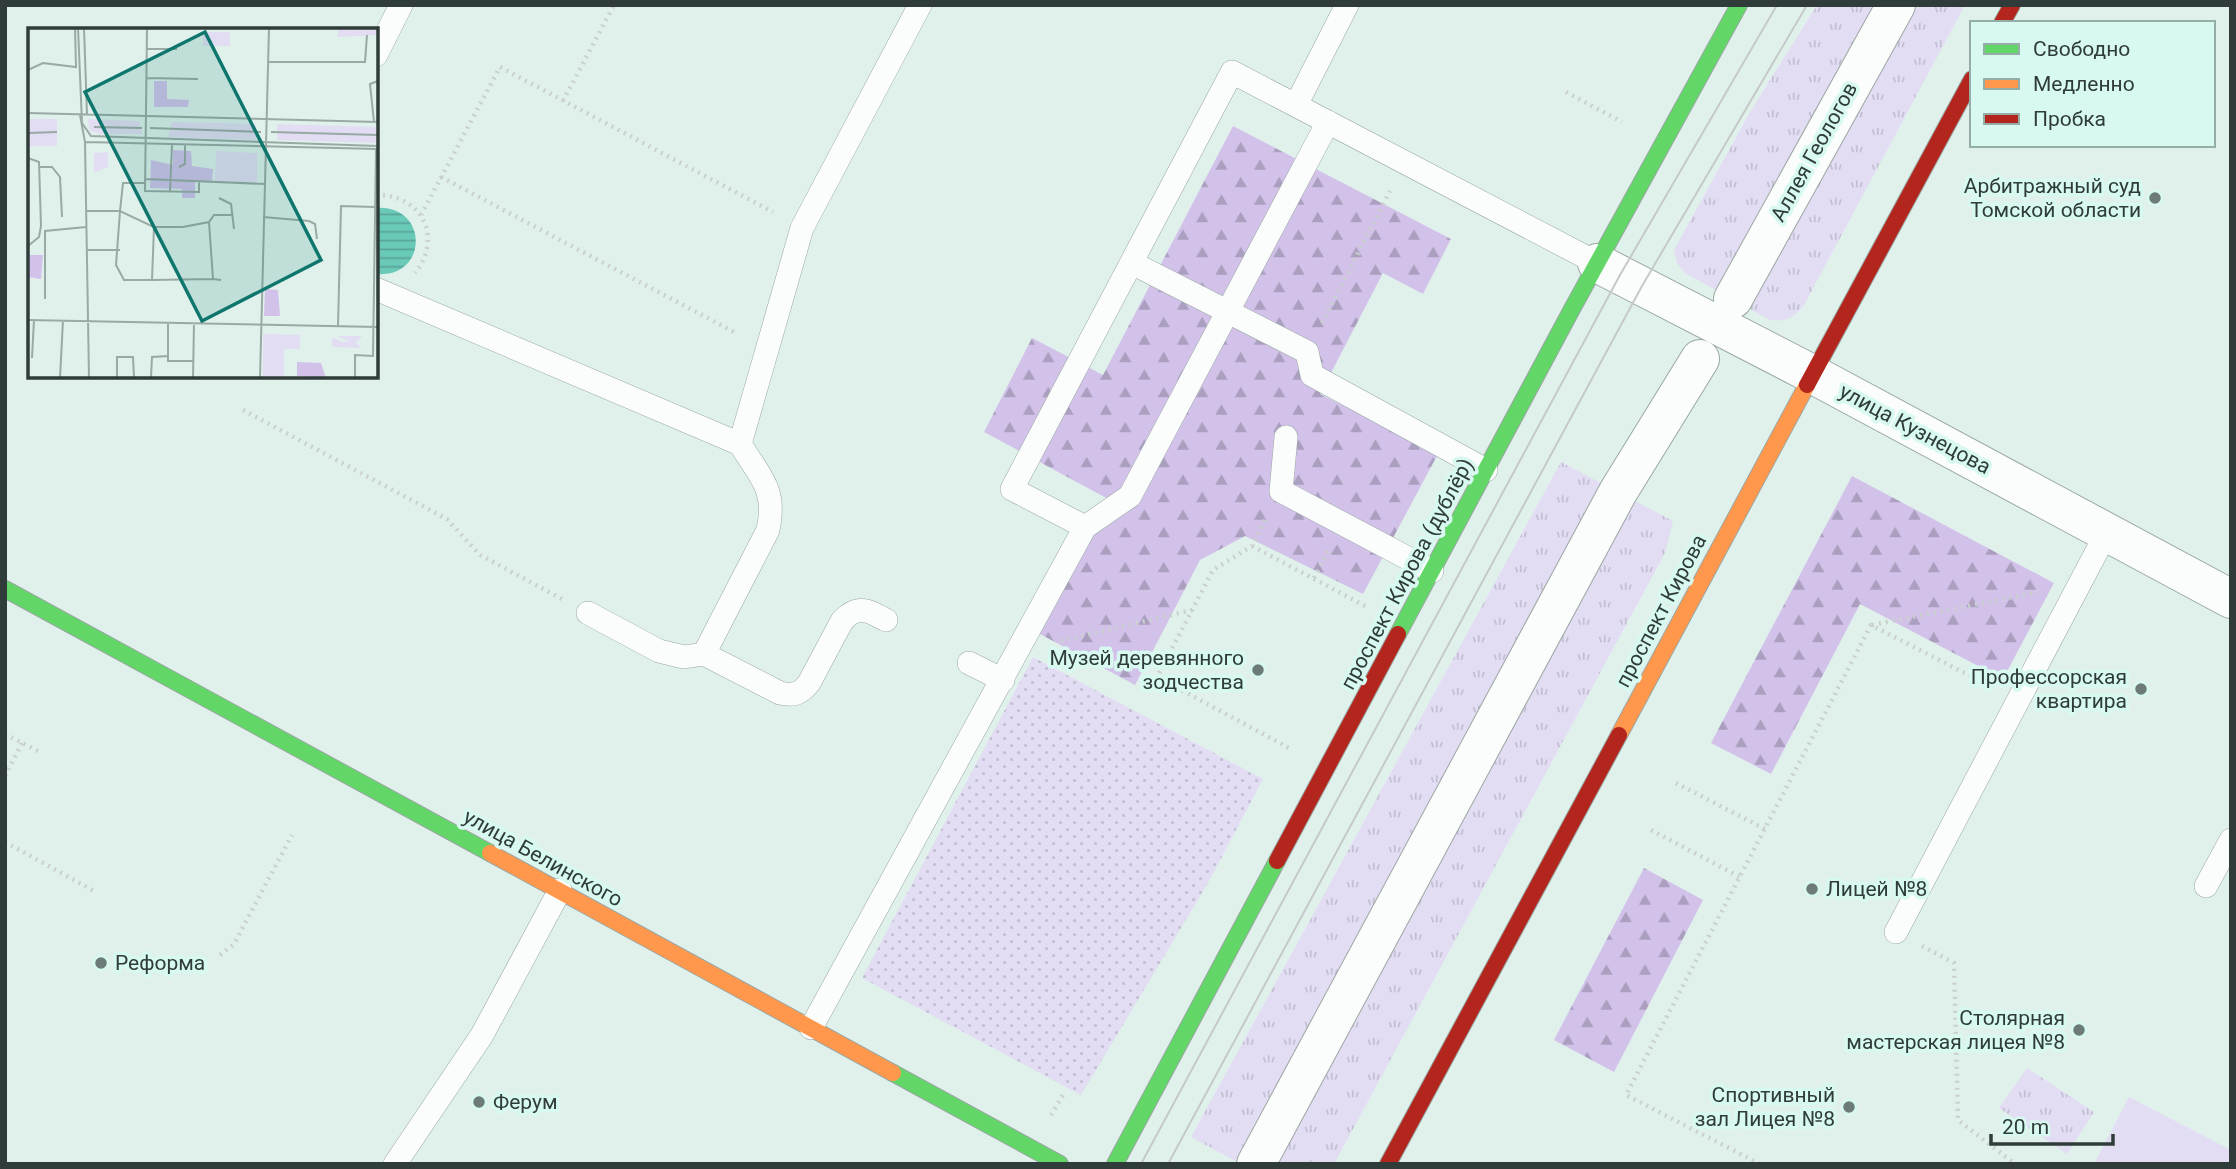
<svg xmlns="http://www.w3.org/2000/svg" width="2236" height="1169" viewBox="0 0 2236 1169" font-family="Roboto,sans-serif">
  <style>
    .grass { fill: url(#grass-dots) }
    .forest { fill: url(#forest-firs) }
    .park { fill: url(#park-tufts) }
    .pitch { fill: #e3ddf4 }
    .water { fill: url(#water-rules) }
    .lines { fill: none; stroke-linecap: round; stroke-linejoin: round }
    .lane-casing { stroke: #9aa7a3; stroke-width: 24 }
    .street-casing { stroke: #9aa7a3; stroke-width: 40 }
    .fast-casing { stroke: #9aa7a3; stroke-width: 18 }
    .slow-casing { stroke: #9aa7a3; stroke-width: 18 }
    .jam-casing { stroke: #9aa7a3; stroke-width: 18 }
    .path { stroke: #cad0ce; stroke-width: 4.5; stroke-dasharray: 2 5; stroke-linecap: butt }
    .lane { stroke: #fafdfc; stroke-width: 23 }
    .street { stroke: #fafdfc; stroke-width: 38 }
    .fast { stroke: #63d668; stroke-width: 16 }
    .slow { stroke: #ff974d; stroke-width: 16 }
    .jam { stroke: #b3261e; stroke-width: 16 }
    .tram { stroke: #c5c9c8; stroke-width: 2 }
    .poi-dot { fill: #6d7b78; stroke: #d8f9f0; stroke-width: 2.5 }
    .labels { text-anchor: middle; dominant-baseline: central; stroke-width: 7; stroke-linejoin: round; paint-order: stroke }
    .street-label { font-size: 21px; fill: #2f3c39; stroke: #d8f9f0 }
    .poi-label { font-size: 21px; fill: #2f3c39; stroke: #d8f9f0; text-anchor: end }
    .inset-road { fill: none; stroke: #99a9a4; stroke-width: 2 }
    .view { fill: #0f766e; fill-opacity: 0.15; stroke: #0f766e; stroke-width: 3.5 }
    .inset-edge { fill: none; stroke: #2f3c39; stroke-width: 3.5 }
  </style>
  <defs>
    <pattern id="grass-dots" width="8" height="8" patternUnits="userSpaceOnUse" patternTransform="scale(1.75)"><rect width="8" height="8" fill="#e3ddf4"/><path d="M2 2h.1M6 6h.1" fill="none" stroke="#c3bfd2" stroke-width="1.8" stroke-linecap="round"/></pattern>
    <pattern id="forest-firs" width="22" height="20" patternUnits="userSpaceOnUse" patternTransform="scale(1.75)"><rect width="22" height="20" fill="#d2c2ea"/><path d="M5 1l3.5 6h-7zM16 11l3.5 6h-7z" fill="#ab9fbf"/></pattern>
    <pattern id="park-tufts" width="24" height="20" patternUnits="userSpaceOnUse" patternTransform="scale(1.75)"><rect width="24" height="20" fill="#e3ddf4"/><path d="M3 7l-1-3M5 7V3M7 7l1-3M15 17l-1-3M17 17v-4M19 17l1-3" fill="none" stroke="#c3bfd2"/></pattern>
    <pattern id="water-rules" width="6" height="5" patternUnits="userSpaceOnUse" patternTransform="scale(1.75)"><rect width="6" height="5" fill="#6acab8"/><path d="M0 2.5h6" fill="none" stroke="#58a597"/></pattern>
  </defs>
  <rect width="100%" height="100%" fill="#e0f1ec"/>
  <path class="grass" d="M 1033,657 L 1263,779 L 1208,883 L 1081,1095 L 862,978 Z"/>
  <path class="forest" d="M 1233,126 L 1451,239 L 1423,294 L 1383,273 L 1320,394 L 1438,454 L 1363,594 L 1245,536 L 1200,560 L 1135,685 L 1040,634 L 1110,500 L 984,432 L 1032,338 L 1103,375 Z
    M 1852,476 L 2054,583 L 2003,679 L 1860,604 L 1771,774 L 1711,743 Z
    M 1644,868 L 1703,900 L 1614,1072 L 1554,1040 Z"/>
  <path class="park" d="M 1817,5 L 1965,5 L 1804,305 C 1793,318 1787,322 1770,320 L 1685,273 L 1677,263 L 1674,250 L 1750,112 Z
    M 1561,462 L 1673,521 L 1665,553 L 1334,1164 L 1241,1164 L 1191,1137 Z
    M 2027,1068 L 2094,1112 L 2067,1154 L 1999,1108 Z"/>
  <path class="pitch" d="M 2129,1097 L 2231,1150 L 2231,1164 L 2094,1164 Z"/>
  <path class="water" d="M 376,208 C 429,204 429,279 376,274 Z"/>
  <g class="lines">
    <g class="lane-casing">
      <path id="lane" d="M 376,55 L 401,5
        M 1296,105 L 1347,5
        M 1132,263 L 1307,352 L 1312,375 L 1486,470
        M 376,289 L 740,444
        M 1286,437 L 1281,491 L 1432,571
        M 1085,527 L 1012,489 L 1232,72 L 1597,263
        M 588,613 L 659,651 L 684,657 L 704,654 L 780,693 C 794,696 800,694 809,683 L 842,621 C 858,604 867,610 886,620
        M 704,654 L 768,530 C 777,489 760,477 740,444 L 802,228 L 920,5
        M 969,663 L 1003,680
        M 2206,886 L 2231,840
        M 1896,932 L 2107,532
        M 811,1028 L 1085,527 L 1130,496 L 1328,122
        M 395,1164 L 482,1035 L 560,890"/>
    </g>
    <g class="street-casing">
      <path id="street" d="M 1597,263 L 1812,374 L 2231,599
        M 1733,299 L 1896,5
        M 1256,1164 L 1618,492 L 1700,359"/>
    </g>
    <g class="fast-casing">
      <path id="fast" d="M 5,589 L 490,853
        M 1398,634 L 1572,309 L 1739,5
        M 893,1073 L 1060,1164
        M 1115,1164 L 1277,861"/>
    </g>
    <g class="slow-casing">
      <path id="slow" d="M 1619,735 L 1807,385
        M 490,853 L 893,1073"/>
    </g>
    <g class="jam-casing">
      <path id="jam" d="M 2002,23 L 2012,5
        M 1807,385 L 1972,79
        M 1277,861 L 1398,634
        M 1388,1164 L 1619,735"/>
    </g>
    <path class="path" d="M 1566,92 L 1622,122
      M 563,101 L 614,5
      M 441,177 L 738,334
      M 376,195 C 421,194 444,237 415,273
      M 421,215 L 500,67 L 773,212
      M 1322,323 L 1390,191
      M 243,410 L 447,519 L 480,555 L 562,599
      M 1265,520 L 1252,546 L 1213,570 L 1157,677 L 1291,749
      M 1252,546 L 1367,607
      M 1314,578 L 1328,551
      M 1872,625 L 2038,592
      M 1061,641 L 1192,610
      M 5,734 L 40,752
      M 5,776 L 22,743
      M 1676,783 L 1765,829
      M 1651,830 L 1740,877
      M 5,842 L 96,892
      M 1922,946 L 1954,963 L 1958,1120 L 2015,1164
      M 220,955 L 234,944 L 292,835
      M 1051,1115 L 1063,1095
      M 1760,1164 L 1626,1095 L 1871,625 L 1990,686"/>
    <use href="#lane" class="lane"/>
    <use href="#street" class="street"/>
    <use href="#fast" class="fast"/>
    <use href="#slow" class="slow"/>
    <use href="#jam" class="jam"/>
    <path class="tram" d="M 1141,1164 L 1620,275 L 1777,5
      M 1168,1164 L 1642,286 L 1807,5"/>
  </g>
  <g class="poi-dot">
    <circle cx="2155" cy="198" r="7"/>
    <circle cx="1258" cy="670" r="7"/>
    <circle cx="2141" cy="689" r="7"/>
    <circle cx="1812" cy="889" r="7"/>
    <circle cx="101" cy="963" r="7"/>
    <circle cx="2079" cy="1030" r="7"/>
    <circle cx="479" cy="1102" r="7"/>
    <circle cx="1849" cy="1107" r="7"/>
  </g>
  <g class="labels">
    <g class="street-label">
      <text transform="translate(1814 152) rotate(-61)">Аллея Геологов</text>
      <text transform="translate(1915 429) rotate(28)">улица Кузнецова</text>
      <text transform="translate(1407 574) rotate(-62)">проспект Кирова (дублёр)</text>
      <text transform="translate(1661 611) rotate(-62)">проспект Кирова</text>
      <text transform="translate(543 858) rotate(29)">улица Белинского</text>
    </g>
    <g class="poi-label">
      <text x="2141" y="186">Арбитражный суд<tspan x="2141" dy="24">Томской области</tspan></text>
      <text x="1244" y="658">Музей деревянного<tspan x="1244" dy="24">зодчества</tspan></text>
      <text x="2127" y="677">Профессорская<tspan x="2127" dy="24">квартира</tspan></text>
      <text x="1826" y="889" text-anchor="start">Лицей №8</text>
      <text x="115" y="963" text-anchor="start">Реформа</text>
      <text x="2065" y="1018">Столярная<tspan x="2065" dy="24">мастерская лицея №8</tspan></text>
      <text x="1835" y="1095">Спортивный<tspan x="1835" dy="24">зал Лицея №8</tspan></text>
      <text x="493" y="1102" text-anchor="start">Ферум</text>
    </g>
  </g>
  <g transform="translate(28 28)">
    <rect width="350" height="350" fill="#e0f1ec"/>
    <path d="M 188,123 L 229,125 L 229,154 L 187,153 ZM 80,124 L 80,139 L 66,145 L 66,125 Z" fill="#e3ddf4"/>
    <path d="M 126,53 L 139,53 L 139,71 L 161,72 L 160,79 L 126,79 ZM 145,122 L 163,123 L 164,138 L 185,141 L 184,154 L 167,154 L 167,170 L 154,170 L 154,161 L 122,160 L 123,132 L 145,137 ZM 0,227 L 15,227 L 13,251 L 0,249 ZM 237,261 L 250,262 L 252,288 L 236,288 ZM 269,334 L 293,335 L 298,350 L 269,348 Z" fill="#d2c2ea"/>
    <path d="M 310,0 L 350,0 L 350,7 L 310,9 ZM 0,91 L 29,91 L 29,118 L 0,118 ZM 60,91 L 111,93 L 114,106 L 72,106 L 61,102 ZM 144,94 L 228,96 L 228,112 L 140,109 ZM 249,96 L 350,99 L 350,115 L 249,112 ZM 235,306 L 272,307 L 272,321 L 256,321 L 256,350 L 235,350 ZM 308,308 L 334,308 L 328,315 L 334,320 L 304,319 L 304,309 L 314,314 L 321,313 Z" fill="#e3ddf4"/>
    <path d="M 175,4 L 202,4 L 202,18 L 175,18 Z" fill="#e3ddf4"/>
    <path class="inset-road" d="M 50,0 L 54,95 L 63,108 L 350,118M 56,0 L 59,87M 119,0 L 117,163 L 171,164 L 171,154M 119,21 L 149,21M 240,34 L 337,34 L 339,7M 0,42 L 15,35 L 48,39 L 47,0M 118,50 L 170,51M 0,85 L 350,94M 52,87 L 57,114 L 61,350M 346,94 L 342,56 L 350,53M 66,99 L 114,100M 122,100 L 233,104M 243,104 L 350,107M 0,105 L 29,104M 57,114 L 350,121M 0,130 L 11,134 L 13,198 L 11,209 L 0,218M 11,139 L 24,139 L 32,149 L 34,189M 151,139 L 157,136 L 157,117M 117,151 L 237,156M 142,164 L 144,117M 191,170 L 203,176 L 206,201M 58,183 L 92,183 L 95,155 L 117,155M 235,189 L 281,193 L 287,196 L 289,211M 181,194 L 185,251M 126,199 L 155,199 L 181,194 L 186,187 L 204,187M 58,222 L 92,222M 124,252 L 126,199 L 92,183 L 88,237 L 96,252 L 124,252 L 185,251 L 193,252M 17,271 L 17,203 L 58,199M 0,292 L 350,299M 140,295 L 140,333 L 165,333M 310,298 L 313,178 L 347,179M 4,330 L 6,292M 32,350 L 35,292M 89,350 L 89,329 L 105,329 L 106,350M 123,350 L 124,329 L 140,328M 165,350 L 166,295M 232,350 L 241,0M 327,350 L 327,327 L 345,328 L 348,121"/>
    <path class="view" d="M 177,4 L 293,232 L 174,293 L 57,64 Z"/>
    <rect width="350" height="350" class="inset-edge"/>
  </g>
  <rect width="2236" height="1169" fill="none" stroke="#2f3c39" stroke-width="14"/>
  <rect x="1970" y="21" width="245" height="126" fill="#d8f9f0" stroke="#94ada7" stroke-width="2"/>
  <rect x="1984" y="44" width="35" height="10" fill="#63d668" stroke="#94ada7" stroke-width="2"/>
  <text x="2033" y="56" font-size="21" fill="#2f3c39">Свободно</text>
  <rect x="1984" y="79" width="35" height="10" fill="#ff974d" stroke="#94ada7" stroke-width="2"/>
  <text x="2033" y="91" font-size="21" fill="#2f3c39">Медленно</text>
  <rect x="1984" y="114" width="35" height="10" fill="#b3261e" stroke="#94ada7" stroke-width="2"/>
  <text x="2033" y="126" font-size="21" fill="#2f3c39">Пробка</text>
  <path d="M1991 1134v10h122v-10" fill="none" stroke="#2f3c39" stroke-width="3.5"/>
  <text x="2002" y="1134" font-size="21" fill="#2f3c39" stroke="#d8f9f0" stroke-width="5" paint-order="stroke">20 m</text>
</svg>
